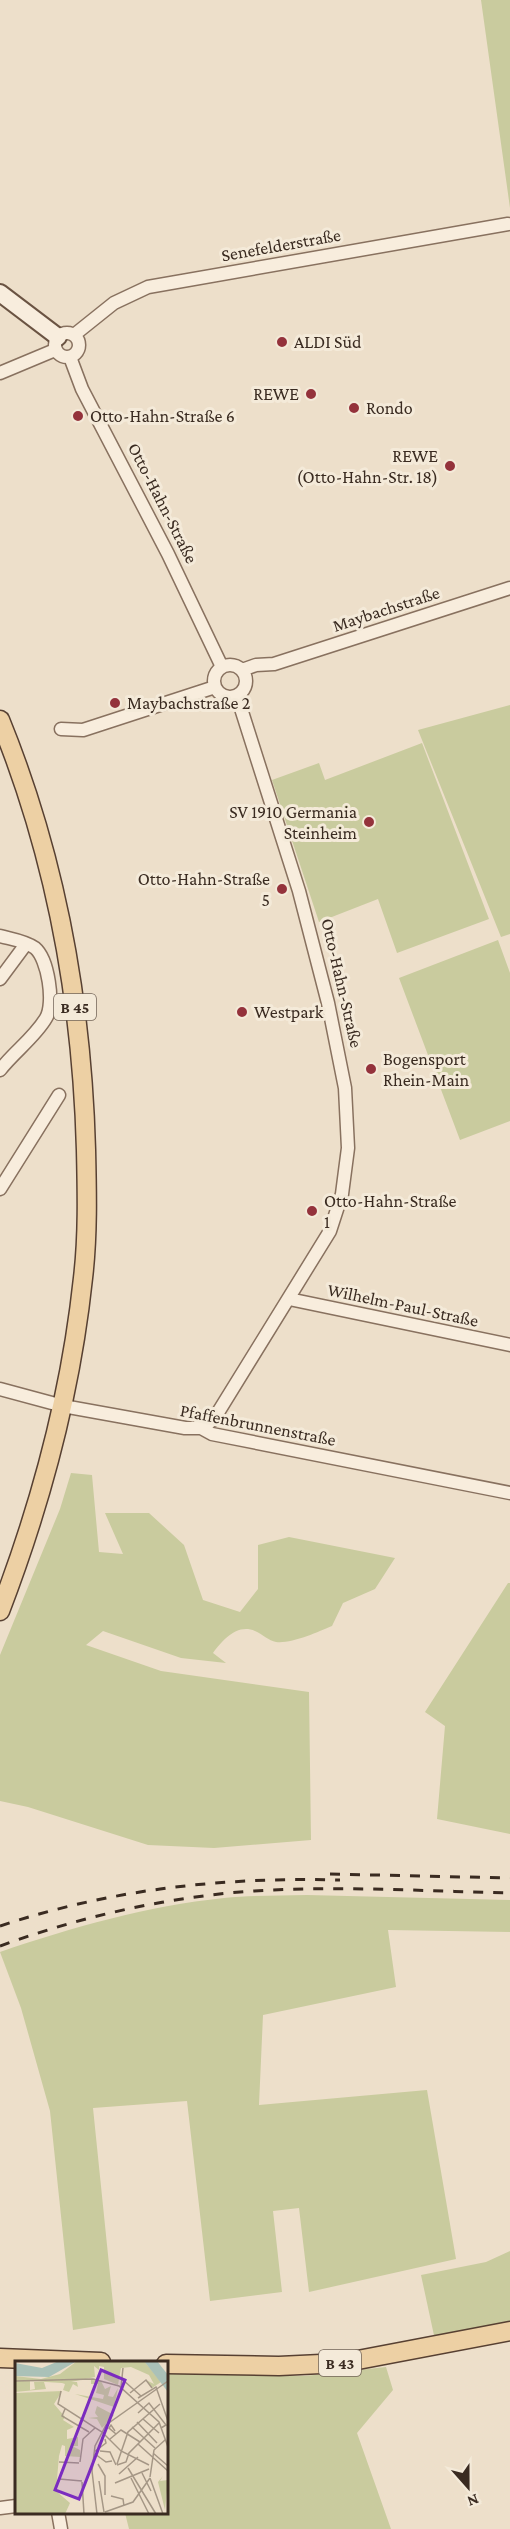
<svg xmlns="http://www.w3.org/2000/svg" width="510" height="2529" viewBox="0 0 510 2529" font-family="'Crimson Pro',serif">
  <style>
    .green { fill: #c9cb9e }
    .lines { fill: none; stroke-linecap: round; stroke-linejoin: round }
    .street-casing { stroke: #88715f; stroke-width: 15 }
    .secondary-casing { stroke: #6a5342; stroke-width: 20 }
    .primary-casing { stroke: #574032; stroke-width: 21 }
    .street { stroke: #f8eddd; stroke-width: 12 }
    .secondary { stroke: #f8eddd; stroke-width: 16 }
    .primary { stroke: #edd0a4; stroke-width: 18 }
    .rail { stroke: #3a2b21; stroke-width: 3; stroke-dasharray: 10 10; stroke-linecap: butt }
    .poi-dot { fill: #94323b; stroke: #f4ead9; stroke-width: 2 }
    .labels { text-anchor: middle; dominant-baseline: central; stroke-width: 6; stroke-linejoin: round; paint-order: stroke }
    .shield { fill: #f4ead9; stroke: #726458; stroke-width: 1.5 }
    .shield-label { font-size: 16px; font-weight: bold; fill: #3a2b21 }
    .street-label { font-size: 18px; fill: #3a2b21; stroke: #f4ead9 }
    .poi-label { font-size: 18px; fill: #3a2b21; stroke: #f4ead9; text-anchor: start }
    .inset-road { fill: none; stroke: #a59786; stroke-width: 1.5 }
    .view { fill: #7b2cbf; fill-opacity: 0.15; stroke: #7b2cbf; stroke-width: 3 }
    .inset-edge { fill: none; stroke: #3a2b21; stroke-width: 3 }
  </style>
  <rect width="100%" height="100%" fill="#eddfca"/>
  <path class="green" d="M 481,0 L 510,0 L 510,208 Z
    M 510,705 L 510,934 L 501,937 L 418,730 Z
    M 422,743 L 489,919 L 397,953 L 378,899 L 319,922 L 272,780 L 319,763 L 325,780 Z
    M 498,940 L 510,973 L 510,1121 L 460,1140 L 399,978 Z
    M 71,1473 L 92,1475 L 99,1552 L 123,1554 L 105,1513 L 149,1513 L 184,1545 L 203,1600 L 240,1612 L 258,1589 L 258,1545 L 289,1537 L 395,1558 L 375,1589 L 343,1603 L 332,1626 C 318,1632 291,1644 276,1642 C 269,1641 262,1634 255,1631 C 237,1623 222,1641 213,1653 L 226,1663 L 181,1658 L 103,1631 L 86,1645 L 161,1671 L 309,1692 L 311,1840 L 214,1848 L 148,1845 L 28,1807 L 0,1801 L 0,1655 L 60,1509 Z
    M 508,1583 L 510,1583 L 510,1834 L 437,1819 L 445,1726 L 425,1712 Z
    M 307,1895 L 510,1900 L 510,1932 L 388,1930 L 396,1987 L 263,2015 L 259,2105 L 427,2090 L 456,2259 L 309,2292 L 299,2208 L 273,2211 L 282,2292 L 210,2301 L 187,2101 L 93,2108 L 115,2323 L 73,2330 L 50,2111 L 21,2008 L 0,1952 C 73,1927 147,1906 224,1898 C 251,1895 279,1896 307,1895 Z
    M 510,2251 L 510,2324 L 435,2340 L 421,2275 L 486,2262 Z
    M 386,2367 L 393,2390 L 357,2433 L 391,2529 L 129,2529 L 125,2513 L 166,2512 L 167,2373 L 305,2376 Z"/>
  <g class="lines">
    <g class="street-casing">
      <path id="street" d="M55 345a12 12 0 1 1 24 0a12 12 0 1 1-24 0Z
        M 74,335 L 114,303 L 148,287 L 508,224
        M 70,357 L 82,389 L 168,554 L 222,667
        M 0,373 L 55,350
        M214 681a16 16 0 1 1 32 0a16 16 0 1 1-32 0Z
        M 242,670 L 256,665 L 274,664 L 510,588
        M 61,729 L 83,730 L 215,687
        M 0,936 C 11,939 26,941 35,948 C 48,959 55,1003 46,1018 C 35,1037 14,1052 0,1070
        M 0,979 L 26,944
        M 0,1189 L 59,1095
        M 289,1299 L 510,1345
        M 0,1389 L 63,1406 L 185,1428 L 201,1428 L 212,1434 L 510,1493
        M 201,1428 L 214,1419 L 330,1231 L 342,1194 L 348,1148 L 345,1088 L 328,1003 L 299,891 L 237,696
        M 0,2508 L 16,2506
        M 58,2512 L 61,2529"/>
    </g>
    <g class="secondary-casing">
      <path id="secondary" d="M 0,293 L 58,337"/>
    </g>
    <g class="primary-casing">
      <path id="primary" d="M 0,720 C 56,857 82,1002 86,1150 C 87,1192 88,1236 83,1278 C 71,1392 41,1504 0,1611
        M 0,2358 L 101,2362
        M 166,2364 L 279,2366 L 342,2363 L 510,2331"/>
    </g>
    <use href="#street" class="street"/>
    <use href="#secondary" class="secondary"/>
    <use href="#primary" class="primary"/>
    <path class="rail" d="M 330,1874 L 510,1878
      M 0,1926 C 112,1889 222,1877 340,1880
      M 0,1946 C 77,1918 158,1899 240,1892 C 330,1885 420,1891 510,1893"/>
  </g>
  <g class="poi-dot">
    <circle cx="282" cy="342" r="6"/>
    <circle cx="311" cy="394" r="6"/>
    <circle cx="354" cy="408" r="6"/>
    <circle cx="78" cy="416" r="6"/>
    <circle cx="450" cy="466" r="6"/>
    <circle cx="115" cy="703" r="6"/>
    <circle cx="369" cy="822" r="6"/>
    <circle cx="282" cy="889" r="6"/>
    <circle cx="242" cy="1012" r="6"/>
    <circle cx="371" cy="1069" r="6"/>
    <circle cx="312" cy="1211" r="6"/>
  </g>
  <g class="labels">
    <g class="shield">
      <rect x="54" y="994" width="42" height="26" rx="4.5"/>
      <rect x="319" y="2350" width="42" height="26" rx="4.5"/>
    </g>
    <g class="shield-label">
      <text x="75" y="1007">B 45</text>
      <text x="340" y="2363">B 43</text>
    </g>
    <g class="street-label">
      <text transform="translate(281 245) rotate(-10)">Senefelderstraße</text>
      <text transform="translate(163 503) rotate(63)">Otto-Hahn-Straße</text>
      <text transform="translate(386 609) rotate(-18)">Maybachstraße</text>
      <text transform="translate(342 983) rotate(77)">Otto-Hahn-Straße</text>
      <text transform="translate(403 1305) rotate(12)">Wilhelm-Paul-Straße</text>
      <text transform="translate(258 1425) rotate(11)">Pfaffenbrunnenstraße</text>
    </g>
    <g class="poi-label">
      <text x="294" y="342">ALDI Süd</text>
      <text x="299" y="394" text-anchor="end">REWE</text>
      <text x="366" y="408">Rondo</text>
      <text x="90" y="416">Otto-Hahn-Straße 6</text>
      <text x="438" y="456" text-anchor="end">REWE<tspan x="438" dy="21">(Otto-Hahn-Str. 18)</tspan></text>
      <text x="127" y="703">Maybachstraße 2</text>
      <text x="357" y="812" text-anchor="end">SV 1910 Germania<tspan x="357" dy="21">Steinheim</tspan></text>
      <text x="270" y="879" text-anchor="end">Otto-Hahn-Straße<tspan x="270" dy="21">5</tspan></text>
      <text x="254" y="1012">Westpark</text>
      <text x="383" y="1059">Bogensport<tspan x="383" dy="21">Rhein-Main</tspan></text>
      <text x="324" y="1201">Otto-Hahn-Straße<tspan x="324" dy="21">1</tspan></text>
    </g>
  </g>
  <g transform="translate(15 2361)">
    <rect width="153" height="153" fill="#eddfca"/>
    <path d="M 62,0 L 129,0 L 146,21 L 137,27 L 131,19 L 139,23 L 134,14 L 116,6 L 106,7 L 103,24 L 89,18 L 89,6 L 84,5 L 84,9 L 79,5 L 80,16 L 56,21 L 62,21 L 63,26 L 58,23 L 54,31 L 48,29 L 50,23 L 47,22 L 15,20 L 15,29 L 20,28 L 19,21 L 29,21 L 31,28 L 0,31 L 0,15 L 26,18 L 45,13 ZM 76,19 L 86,20 L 90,28 L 96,25 L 93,35 L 98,36 L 103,27 L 99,46 L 60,33 L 88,38 L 89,34 L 81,32 L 83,23 L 76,23 ZM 47,30 L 39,43 L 50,56 L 48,59 L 59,66 L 52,69 L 52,78 L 63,76 L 63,85 L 57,85 L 65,89 L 65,96 L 50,95 L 50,85 L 47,84 L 44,95 L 41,130 L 55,142 L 50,153 L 0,153 L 0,32 ZM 82,45 L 99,54 L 87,67 L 82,58 L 73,57 L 83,56 L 80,52 ZM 148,115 L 145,120 L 153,119 L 150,149 L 143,121 Z" fill="#c9cb9e"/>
    <path d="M 44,0 L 62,0 L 34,16 L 0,15 L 0,2 L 27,7 ZM 129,0 L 142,0 L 153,14 L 153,31 Z" fill="#aac1b8"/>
    <path class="inset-road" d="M 108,19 L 126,35M 0,20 L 78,18 L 104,25 L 144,61 L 153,86M 106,26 L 108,7M 46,30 L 43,43 L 87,71 L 106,90 L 134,104M 115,32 L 131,19 L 137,27M 123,37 L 141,26 L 153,60M 50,48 L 47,55 L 74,71M 123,52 L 134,42 L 151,64 L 146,67M 128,58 L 144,72M 122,61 L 142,82M 117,66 L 140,87M 100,70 L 96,64 L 94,67 L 101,73M 95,78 L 106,69 L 125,81M 123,83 L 153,110M 85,90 L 95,91 L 101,104M 79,91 L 91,82 L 90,78M 138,92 L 153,105M 80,93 L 91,101 L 97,100M 44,101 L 64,102M 65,101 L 68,78 L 80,67M 83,103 L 90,115 L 90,134M 102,103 L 113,71 L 145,43M 102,104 L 111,101 L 114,92 L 144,62M 113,107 L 141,153M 77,110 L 80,85 L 91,64 L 153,20M 77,110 L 82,153M 127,112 L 136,130M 104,113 L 123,96M 135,116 L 139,89 L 150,79M 116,117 L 134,153M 135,117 L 148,153M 44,118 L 67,120M 84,120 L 89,151M 67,121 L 69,153M 100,122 L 134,108M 96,135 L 108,138 L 109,145M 90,151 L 118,141 L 135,117"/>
    <path class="view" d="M 86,9 L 110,19 L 64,138 L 40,129 Z"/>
    <rect width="153" height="153" class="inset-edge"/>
  </g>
  <g transform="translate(468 2487) rotate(159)" stroke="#f4ead9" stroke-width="4.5" paint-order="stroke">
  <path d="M0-4.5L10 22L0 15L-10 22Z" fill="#3a2b21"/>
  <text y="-9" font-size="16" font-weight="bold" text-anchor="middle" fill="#3a2b21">N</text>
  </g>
</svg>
